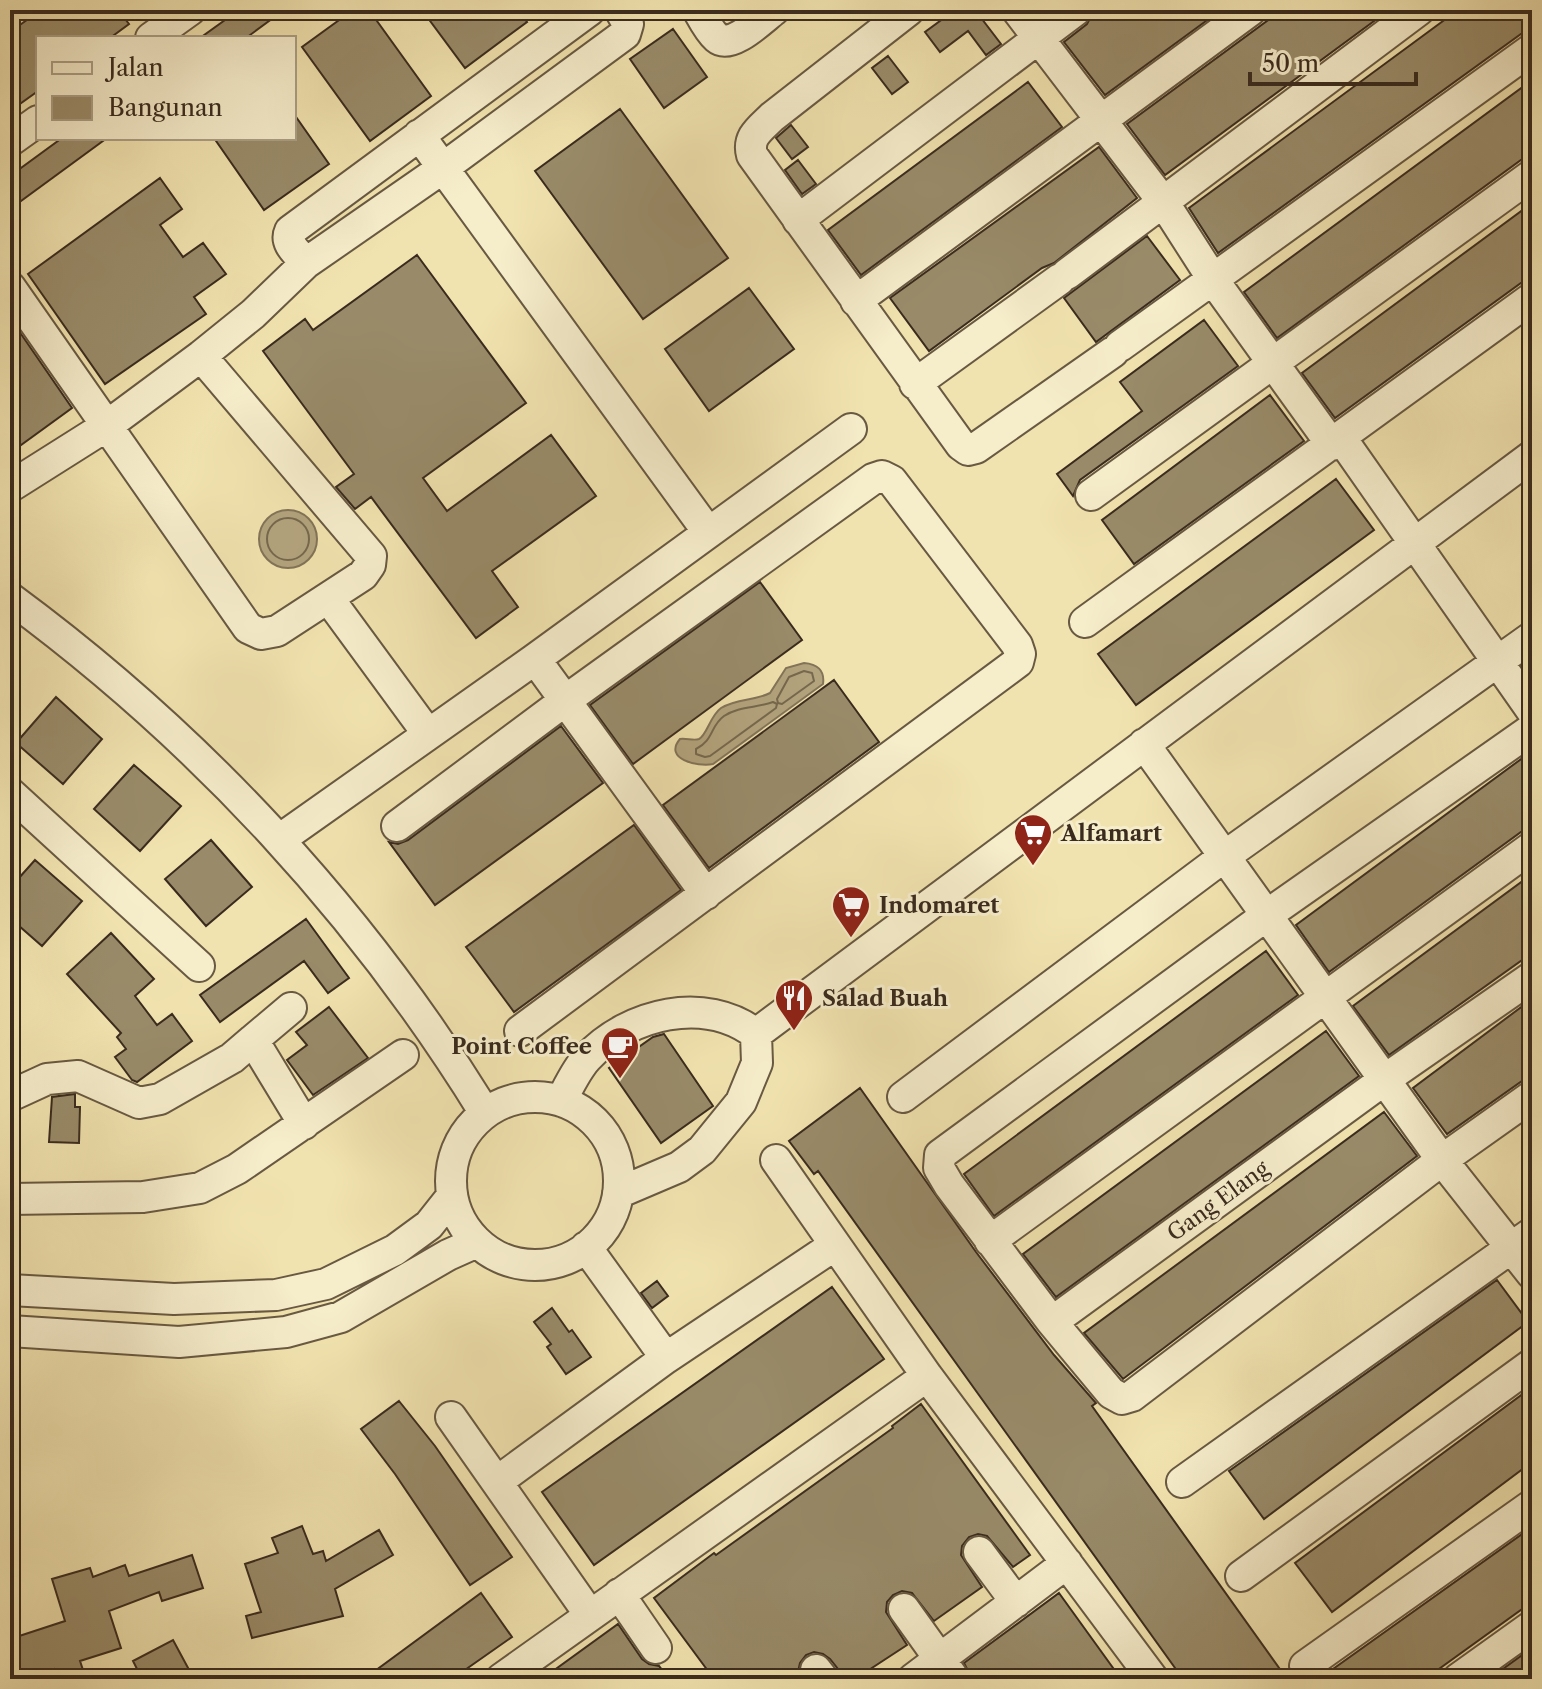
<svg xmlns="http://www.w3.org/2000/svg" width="1542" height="1689" viewBox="0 0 1542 1689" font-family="'Libre Caslon Text',serif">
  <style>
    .water { fill: #b3a47e; stroke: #837458; stroke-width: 2 }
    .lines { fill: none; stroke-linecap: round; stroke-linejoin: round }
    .shore { stroke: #76684e; stroke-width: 2 }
    .building { fill: #998b69; stroke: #3a2b1e; stroke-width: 2 }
    .minor-casing { stroke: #685942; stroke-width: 34 }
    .minor { stroke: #f6edcb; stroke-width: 30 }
    .labels { text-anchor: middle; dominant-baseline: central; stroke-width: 6; stroke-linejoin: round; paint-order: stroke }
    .poi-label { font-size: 22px; font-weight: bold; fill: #3a2b1e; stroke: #f6edcb; text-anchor: start }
    .street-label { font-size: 22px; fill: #3a2b1e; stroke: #f6edcb }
  </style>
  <rect width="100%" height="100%" fill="#f1e3af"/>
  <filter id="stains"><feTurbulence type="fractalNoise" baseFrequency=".0025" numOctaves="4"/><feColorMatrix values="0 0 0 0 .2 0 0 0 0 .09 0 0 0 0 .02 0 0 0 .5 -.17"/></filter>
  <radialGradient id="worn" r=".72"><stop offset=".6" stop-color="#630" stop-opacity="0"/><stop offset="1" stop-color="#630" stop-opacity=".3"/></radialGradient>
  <path class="water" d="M259 539a29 29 0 1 1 58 0a29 29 0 1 1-58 0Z
    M 804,663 C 817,664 825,670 823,684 L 713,764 C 697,767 663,759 680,739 C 686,738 694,741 699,739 C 707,735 710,716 721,708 C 737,698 755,701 770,693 L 786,668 Z"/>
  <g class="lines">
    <path class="shore" d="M267 539a21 21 0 1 1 42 0a21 21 0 1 1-42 0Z
      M 804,671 L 812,673 L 814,681 L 782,704 L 778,703 L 777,699 L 789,677 Z
      M 773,702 L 777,704 L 776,708 L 710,756 L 705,757 L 696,754 L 696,749 C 714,740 710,726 724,716 C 739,706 757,708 773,702 Z"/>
  </g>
  <path class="building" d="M 41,10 L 118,10 L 129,24 L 110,38 L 38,38 L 38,91 L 10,111 L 10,32 Z
    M 239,10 L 284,10 L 246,38 L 200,38 Z
    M 353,10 L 369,10 L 431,96 L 370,141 L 302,47 Z
    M 422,10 L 518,10 L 527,22 L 465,68 Z
    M 955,10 L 975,10 L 1001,44 L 986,55 L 968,31 L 940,52 L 925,32 Z
    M 1094,10 L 1221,10 L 1105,95 L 1064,42 L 1087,24 Z
    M 1282,10 L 1389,10 L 1165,175 L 1127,124 Z
    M 1458,10 L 1532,10 L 1532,31 L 1521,34 L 1218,253 L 1189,208 Z
    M 673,29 L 707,77 L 664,108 L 630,59 Z
    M 888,56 L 908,82 L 892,94 L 872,68 Z
    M 1532,80 L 1532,157 L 1521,160 L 1277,338 L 1244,292 Z
    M 1028,82 L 1062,127 L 861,275 L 828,230 Z
    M 620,109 L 728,258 L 643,319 L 535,171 Z
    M 294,114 L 329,164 L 264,210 L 214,138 L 294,138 Z
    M 791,125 L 808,147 L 792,159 L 776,138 Z
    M 62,138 L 107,138 L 10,209 L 10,176 Z
    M 1099,147 L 1137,198 L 1054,263 L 1042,268 L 929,351 L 890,298 Z
    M 798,160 L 816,184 L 802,194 L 785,170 Z
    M 160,178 L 182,209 L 160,225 L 183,257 L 203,243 L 226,274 L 194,297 L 206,314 L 105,384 L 28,274 Z
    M 1532,203 L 1532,280 L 1521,283 L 1335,418 L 1302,373 Z
    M 1147,236 L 1180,280 L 1096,342 L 1064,298 Z
    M 417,255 L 526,403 L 423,478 L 447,511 L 551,435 L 596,496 L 492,571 L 518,607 L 476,638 L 371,497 L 355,509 L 336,487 L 354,474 L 263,351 L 305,319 L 313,330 Z
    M 749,288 L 794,349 L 709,411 L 665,349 Z
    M 10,318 L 72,408 L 10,453 Z
    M 1204,320 L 1238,366 L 1080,480 L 1073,496 L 1057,474 L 1142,411 L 1120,382 Z
    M 1270,395 L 1304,441 L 1134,564 L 1102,520 Z
    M 1336,479 L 1374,530 L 1136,705 L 1098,654 Z
    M 760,582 L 802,640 L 633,764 L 590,705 Z
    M 834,680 L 879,742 L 709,868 L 663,805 Z
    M 56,697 L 102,739 L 63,784 L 16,743 Z
    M 561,726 L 603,783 L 435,905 L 389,842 L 398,844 L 408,840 Z
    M 1532,751 L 1532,829 L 1521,832 L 1329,972 L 1296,925 Z
    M 134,765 L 181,806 L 140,851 L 94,809 Z
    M 634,825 L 681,890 L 514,1012 L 466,947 Z
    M 211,840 L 252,887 L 206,926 L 165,879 Z
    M 35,860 L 82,901 L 42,946 L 10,918 L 10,888 Z
    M 1532,874 L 1532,953 L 1389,1055 L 1353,1006 Z
    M 306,919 L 349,978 L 328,993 L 304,961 L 220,1022 L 200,995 Z
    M 111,933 L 154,979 L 135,996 L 157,1025 L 172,1014 L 192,1041 L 137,1082 L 132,1080 L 115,1057 L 126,1049 L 117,1037 L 121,1033 L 67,974 Z
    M 1266,951 L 1298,995 L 994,1216 L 964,1174 Z
    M 1532,999 L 1532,1078 L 1522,1081 L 1447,1134 L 1413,1088 Z
    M 329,1007 L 368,1058 L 313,1095 L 287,1060 L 307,1045 L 296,1032 Z
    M 1326,1031 L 1359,1076 L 1056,1297 L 1023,1254 Z
    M 664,1034 L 713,1106 L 661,1143 L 609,1068 L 653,1037 Z
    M 860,1088 L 976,1252 L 1054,1355 L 1096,1403 L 1092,1406 L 1287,1679 L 1183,1679 L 818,1171 L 814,1174 L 789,1141 Z
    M 75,1094 L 75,1107 L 80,1107 L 79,1143 L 49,1142 L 52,1097 Z
    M 1384,1112 L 1417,1156 L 1123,1379 L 1084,1333 Z
    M 1497,1280 L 1528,1322 L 1264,1519 L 1229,1471 Z
    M 657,1281 L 668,1296 L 652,1308 L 641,1293 Z
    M 832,1287 L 884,1359 L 594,1565 L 542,1492 Z
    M 552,1308 L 569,1332 L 572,1330 L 591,1357 L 566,1374 L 547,1347 L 551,1344 L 534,1322 Z
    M 1532,1387 L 1532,1462 L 1332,1612 L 1295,1563 Z
    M 399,1401 L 435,1446 L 512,1557 L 470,1585 L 395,1474 L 361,1429 Z
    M 921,1404 L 1030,1555 L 1013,1567 L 987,1536 L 978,1534 L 969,1537 L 962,1546 L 961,1555 L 982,1587 L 934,1621 L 912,1593 L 902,1591 L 893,1595 L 887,1602 L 886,1612 L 907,1645 L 855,1679 L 841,1679 L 838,1669 L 830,1659 L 823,1654 L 814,1652 L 806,1655 L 800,1663 L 798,1672 L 801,1679 L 714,1679 L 654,1598 L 714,1553 L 716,1555 L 893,1428 L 892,1426 Z
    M 302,1526 L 313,1554 L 323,1551 L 326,1561 L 379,1530 L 393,1555 L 335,1589 L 343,1616 L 252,1638 L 246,1616 L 261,1612 L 245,1564 L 278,1553 L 272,1538 Z
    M 1532,1527 L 1532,1602 L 1425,1679 L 1319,1679 Z
    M 192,1555 L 203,1588 L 162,1601 L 159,1592 L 109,1611 L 121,1648 L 80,1661 L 86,1679 L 57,1679 L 54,1669 L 19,1679 L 10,1653 L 10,1639 L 65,1621 L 52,1579 L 90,1568 L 93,1577 L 125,1565 L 129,1576 Z
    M 481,1593 L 512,1637 L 452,1679 L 364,1679 Z
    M 1059,1593 L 1121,1679 L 972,1679 L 964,1663 Z
    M 618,1624 L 642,1659 L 649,1664 L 659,1666 L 669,1679 L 542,1679 Z
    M 173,1640 L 194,1679 L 142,1679 L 133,1661 Z
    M 1532,1648 L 1532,1679 L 1489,1679 Z"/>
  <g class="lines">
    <g class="minor-casing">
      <path id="minor" d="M 698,10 C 703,19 709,31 717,38 C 731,50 762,19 774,10
        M 909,10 L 772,117 C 760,129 747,137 752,155 L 961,445 L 968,450 L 976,448 L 1113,352
        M 1017,10 L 1164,203 L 1214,281 L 1332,445
        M 151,38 L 190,10
        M 419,135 L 708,532
        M 10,141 L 38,121
        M 798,220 L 1076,10
        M 306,263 C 298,253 284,244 290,231 L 590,10
        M 1067,274 L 1419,10
        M 10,287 L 248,628 L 261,634 L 277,631 L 363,575 L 370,565 L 371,556 L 201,356
        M 856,301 L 1251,10
        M 1120,346 L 1532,49
        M 915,384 L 1060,279
        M 1341,438 L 1532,711
        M 13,485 L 108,425 L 201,356 L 253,314 L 306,263 L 443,168 L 625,34 L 628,24 L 620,10
        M 1091,495 L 1532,175
        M 10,598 C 200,738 361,912 485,1113
        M 329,599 L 428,734
        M 1085,622 L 1532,298
        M 535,659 L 706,894
        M 1532,729 L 1267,915 L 940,1155 L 939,1168 L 949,1185 L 1052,1322 L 1111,1393 L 1122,1399 L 1132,1396 L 1442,1160 L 1532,1096
        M 1144,744 L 1442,1160 L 1532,1274
        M 10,793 L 199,966
        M 397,826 L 566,700 L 873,479 L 882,476 L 892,481 L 1017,645 L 1020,654 L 1018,662 L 520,1031
        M 279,840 L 535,659 L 851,429
        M 756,1034 L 1532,456
        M 253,1040 L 291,1008
        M 10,1096 L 47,1079 L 78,1076 L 139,1103 L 160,1099 L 232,1058 L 253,1040 L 304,1124
        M 903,1097 L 1225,856 L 1532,637
        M451 1181a84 84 0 1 1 168 0a84 84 0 1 1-168 0Z
        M 561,1101 C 569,1086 576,1070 587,1058 C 629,1013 705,995 756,1034 L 757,1063 L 741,1102 L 702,1150 L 679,1167 L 618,1193
        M 776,1160 L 927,1376 L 1153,1679
        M 10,1199 L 143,1197 L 200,1188 L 237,1169 L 403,1055
        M 990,1241 L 1532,847
        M 586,1247 L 666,1358
        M 10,1290 L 174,1299 L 276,1295 L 326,1284 L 395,1250 L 429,1225 L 452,1196
        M 1052,1322 L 1384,1080 L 1532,977
        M 10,1331 L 179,1342 L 286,1332 L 341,1317 L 448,1255 L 477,1242
        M 451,1417 L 590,1615
        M 498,1481 L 666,1358 L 835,1245
        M 1182,1482 L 1532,1233
        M 979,1552 L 1016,1602
        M 1241,1576 L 1532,1364
        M 619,1594 L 656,1648
        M 904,1609 L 954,1679
        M 1305,1666 L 1532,1505
        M 816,1670 L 823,1679
        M 501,1679 L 927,1376
        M 913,1679 L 1067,1563
        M 1458,1679 L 1532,1626"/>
    </g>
    <use href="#minor" class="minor"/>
  </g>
  <defs>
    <g id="supermarket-pin" transform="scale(2)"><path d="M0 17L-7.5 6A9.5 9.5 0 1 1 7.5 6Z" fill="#8f2418" stroke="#f6edcb"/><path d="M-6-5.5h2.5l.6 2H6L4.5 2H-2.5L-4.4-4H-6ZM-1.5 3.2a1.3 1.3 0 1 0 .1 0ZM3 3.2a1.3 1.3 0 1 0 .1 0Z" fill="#fff"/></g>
    <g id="restaurant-pin" transform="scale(2)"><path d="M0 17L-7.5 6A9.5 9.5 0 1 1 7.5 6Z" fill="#8f2418" stroke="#f6edcb"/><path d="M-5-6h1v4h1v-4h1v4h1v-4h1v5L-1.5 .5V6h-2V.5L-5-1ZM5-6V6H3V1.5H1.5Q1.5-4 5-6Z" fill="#fff"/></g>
    <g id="cafe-pin" transform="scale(2)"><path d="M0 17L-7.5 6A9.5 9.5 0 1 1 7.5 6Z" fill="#8f2418" stroke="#f6edcb"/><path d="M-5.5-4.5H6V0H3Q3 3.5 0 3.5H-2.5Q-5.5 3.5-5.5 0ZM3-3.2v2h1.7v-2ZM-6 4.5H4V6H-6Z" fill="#fff"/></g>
  </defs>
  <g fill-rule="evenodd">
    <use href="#supermarket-pin" x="1033" y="833"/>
    <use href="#supermarket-pin" x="851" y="905"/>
    <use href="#restaurant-pin" x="794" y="998"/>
    <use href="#cafe-pin" x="620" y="1046"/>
  </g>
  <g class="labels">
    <g class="poi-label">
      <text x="1061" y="833">Alfamart</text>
      <text x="879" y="905">Indomaret</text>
      <text x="822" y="998">Salad Buah</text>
      <text x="592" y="1046" text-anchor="end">Point Coffee</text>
    </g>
    <g class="street-label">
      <text transform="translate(1218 1201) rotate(-36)">Gang Elang</text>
    </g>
  </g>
  <rect width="1542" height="1689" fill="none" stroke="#f1e3af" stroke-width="40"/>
  <rect x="12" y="12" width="1518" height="1665" fill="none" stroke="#3a2b1e" stroke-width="4"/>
  <rect x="20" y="20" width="1502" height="1649" fill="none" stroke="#3a2b1e" stroke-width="2"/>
  <rect x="36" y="36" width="260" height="104" fill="#f6edcb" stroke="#ab9f86" stroke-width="2"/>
  <rect x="52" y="62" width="40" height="12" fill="#f6edcb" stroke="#ab9f86" stroke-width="2"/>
  <text x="108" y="76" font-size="24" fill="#3a2b1e">Jalan</text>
  <rect x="52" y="96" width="40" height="24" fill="#998b69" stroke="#ab9f86" stroke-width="2"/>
  <text x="108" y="116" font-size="24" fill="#3a2b1e">Bangunan</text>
  <path d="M1250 72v12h166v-12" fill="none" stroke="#3a2b1e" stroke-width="4"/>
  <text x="1262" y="72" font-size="24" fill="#3a2b1e" stroke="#f6edcb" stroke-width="6" paint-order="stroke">50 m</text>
  <rect width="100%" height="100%" filter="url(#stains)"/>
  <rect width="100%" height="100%" fill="url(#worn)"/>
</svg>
